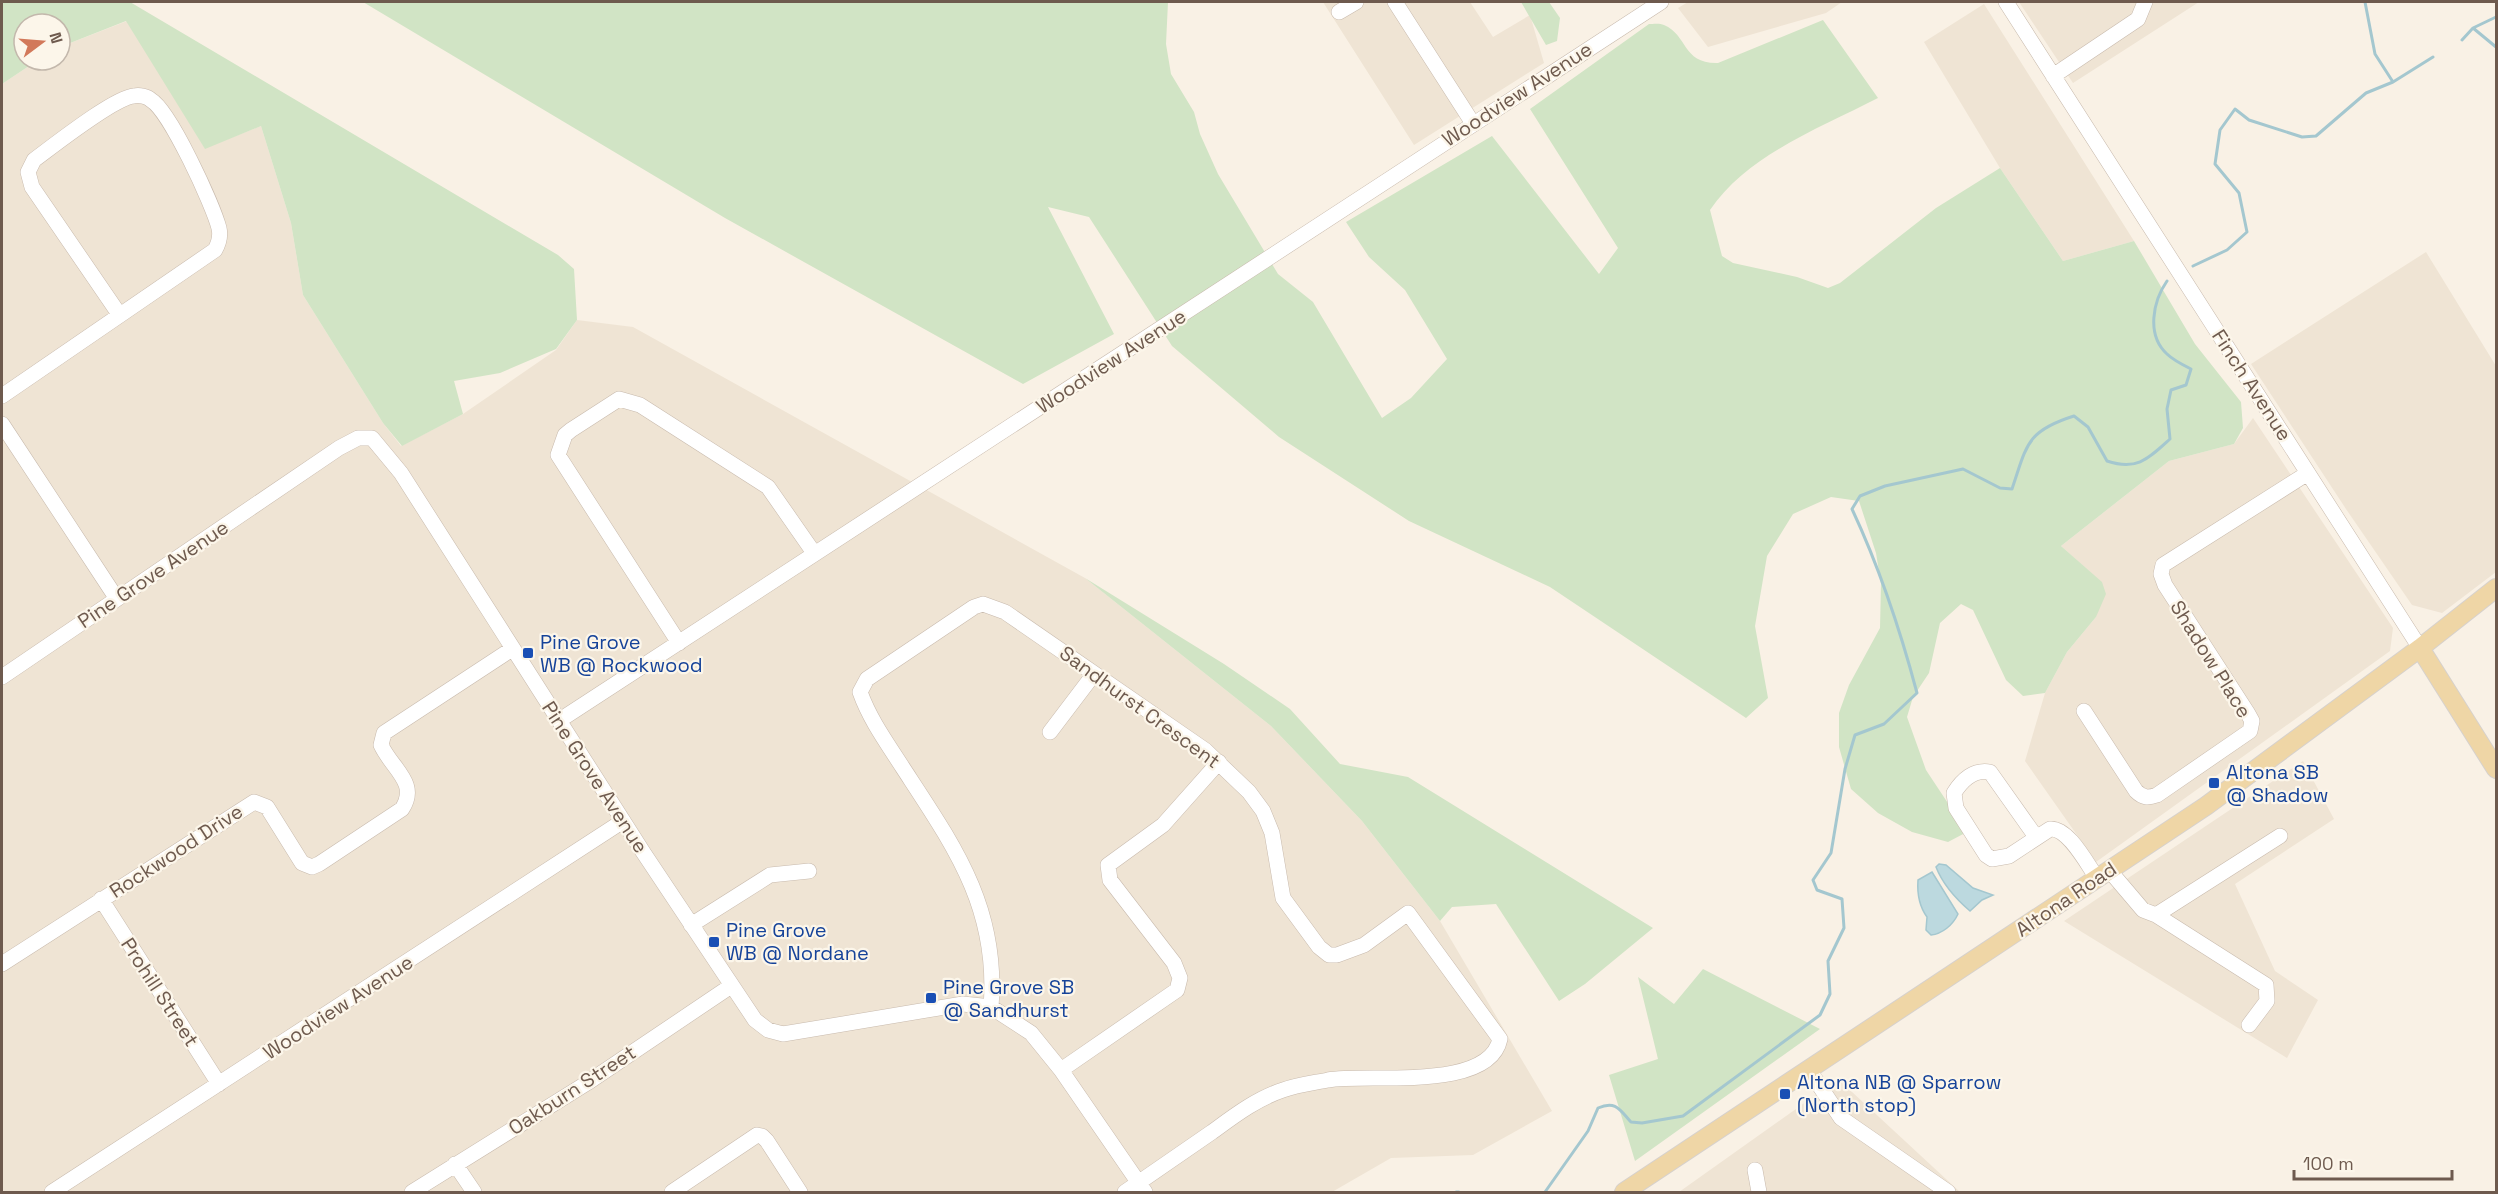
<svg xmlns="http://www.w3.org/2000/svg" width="2498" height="1194" viewBox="0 0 2498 1194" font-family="'Space Grotesk',sans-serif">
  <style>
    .residential { fill: #efe4d4 }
    .green { fill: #d1e4c5 }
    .water { fill: #bcd9df; stroke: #a4c7cf; stroke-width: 1.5 }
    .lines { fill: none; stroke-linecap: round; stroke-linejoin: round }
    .stream { stroke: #a4c7cf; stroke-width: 3 }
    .minor-casing { stroke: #c8baad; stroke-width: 16 }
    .major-casing { stroke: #d6d1cd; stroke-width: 20 }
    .minor { stroke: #fff; stroke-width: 15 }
    .major { stroke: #efd6a6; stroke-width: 18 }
    .transit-dot { fill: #1a4fb4; stroke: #fcf6ea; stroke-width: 2 }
    .labels { text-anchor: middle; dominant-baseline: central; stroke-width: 4.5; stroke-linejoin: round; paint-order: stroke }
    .street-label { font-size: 20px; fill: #6e5a4e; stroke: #fcf6ea }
    .transit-label { font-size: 20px; fill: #164399; stroke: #fcf6ea; text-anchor: start }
  </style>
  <rect width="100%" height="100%" fill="#f9f1e5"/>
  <path class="residential" d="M 1323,2 L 1470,2 L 1493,37 L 1530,15 L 1544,63 L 1414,145 Z
    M 1688,2 L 1842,2 L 1826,13 L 1708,47 L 1678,8 Z
    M 2019,2 L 2199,2 L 2073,83 Z
    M 1984,4 L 2134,241 L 2063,261 L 2000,168 L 1924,42 Z
    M 127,21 L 205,148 L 261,126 L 291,223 L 303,295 L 383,423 L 401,446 L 463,414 L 556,350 L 577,320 L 633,327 L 1085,578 L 1271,726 L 1362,821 L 1440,921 L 1552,1111 L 1473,1155 L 1391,1158 L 1332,1192 L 2,1192 L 2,84 L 38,60 L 60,60 L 60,47 Z
    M 2426,252 L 2496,366 L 2496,572 L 2442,613 L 2412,605 L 2346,509 L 2251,364 Z
    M 2253,418 L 2393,628 L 2390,651 L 2096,862 L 2025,761 L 2045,693 L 2067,652 L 2096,617 L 2101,582 L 2061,546 L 2169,461 L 2234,444 Z
    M 2303,761 L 2334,819 L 2235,884 L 2275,971 L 2318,1000 L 2287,1058 L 2064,921 Z
    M 1838,1079 L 1960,1192 L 1679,1192 Z"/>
  <path class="green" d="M 2,2 L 130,2 L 558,255 L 574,269 L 577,320 L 556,349 L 500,373 L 454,381 L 463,414 L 402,446 L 383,423 L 303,295 L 291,223 L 261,126 L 205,149 L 126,21 L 60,47 L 60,24 L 24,24 L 24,60 L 38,60 L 2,84 Z
    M 363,2 L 1168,2 L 1166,44 L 1171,74 L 1194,112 L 1200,134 L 1218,174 L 1278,274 L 1313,302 L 1382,418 L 1411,398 L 1447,359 L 1405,290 L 1369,257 L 1346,222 L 1492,136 L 1599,274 L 1618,248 L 1530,109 L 1649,24 C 1653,24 1660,23 1664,25 C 1688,35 1682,64 1718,63 L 1823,20 L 1878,98 C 1820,128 1747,155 1710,210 L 1722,256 L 1733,263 L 1797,277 L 1828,288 L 1840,283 L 1936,208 L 2000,168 L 2063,261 L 2134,241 L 2195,344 L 2241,402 L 2243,428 L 2234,444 L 2169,461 L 2061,546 L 2102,582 L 2106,594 L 2096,617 L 2067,652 L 2045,693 L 2023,696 L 2006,680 L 1973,610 L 1961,604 L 1940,623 L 1929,673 L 1913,697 L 1907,717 L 1926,770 L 1967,832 L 1948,842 L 1912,832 L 1878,813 L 1851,789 L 1839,747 L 1839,713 L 1849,685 L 1880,628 L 1881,584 L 1876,553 L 1859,501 L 1831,497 L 1793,514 L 1767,556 L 1755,626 L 1768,698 L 1746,718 L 1550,587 L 1409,521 L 1279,437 L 1172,346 L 1089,217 L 1048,207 L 1114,334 L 1023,384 L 725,218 Z
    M 1521,2 L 1549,2 L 1560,18 L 1557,41 L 1546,45 Z
    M 1085,578 L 1224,664 L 1290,709 L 1340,764 L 1408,777 L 1653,928 L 1585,984 L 1559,1001 L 1496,904 L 1452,907 L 1440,921 L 1362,821 L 1271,726 Z
    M 1703,969 L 1820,1029 L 1635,1161 L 1609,1075 L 1658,1059 L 1638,977 L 1674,1004 Z"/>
  <path class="water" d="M 1939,864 L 1946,865 L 1973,888 L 1993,895 L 1982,900 L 1970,911 C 1956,899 1943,885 1936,867 Z
    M 1932,872 L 1958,914 C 1953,925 1942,934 1931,935 L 1926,930 L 1927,917 C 1919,906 1917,894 1918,880 Z"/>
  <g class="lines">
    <path class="stream" d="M 2365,2 L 2375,54 L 2393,82
      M 2473,28 L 2496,47
      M 2462,40 L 2473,28 L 2496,17
      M 2193,266 L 2227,250 L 2247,232 L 2239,193 L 2215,164 L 2220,130 L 2235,109 L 2249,120 L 2302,137 L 2316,136 L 2366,93 L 2393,82 L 2433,57
      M 1456,1192 L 1459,1192
      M 1545,1192 L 1588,1131 L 1598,1108 C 1616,1100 1620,1110 1631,1122 L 1642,1123 L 1683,1116 L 1820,1015 L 1830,994 L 1828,961 L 1844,928 L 1842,899 L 1817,890 L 1813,880 L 1831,853 L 1845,769 L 1855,735 L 1884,724 L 1917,693 C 1900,629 1880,569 1852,509 L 1860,496 L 1885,486 L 1963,469 L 2000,488 L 2012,489 C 2027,445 2026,431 2074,416 L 2088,427 L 2107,461 C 2137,471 2148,459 2170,439 L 2167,409 L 2171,390 L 2186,385 L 2191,369 C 2183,365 2173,360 2167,354 C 2146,335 2153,301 2167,281"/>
    <g class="minor-casing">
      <path id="minor" d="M 1395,2 L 1472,122
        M 2006,2 L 2420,648
        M 1339,12 L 1356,2
        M 2053,76 L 2138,19 L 2145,2
        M 2,396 L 215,250 C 219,243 221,237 219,228 C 213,205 170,111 151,100 C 147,96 139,95 134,96 C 115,97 53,146 34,160 L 28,172 L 32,187 L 119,314
        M 2,424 L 117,599
        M 679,643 L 558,455 L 565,435 L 571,430 L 619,399 L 640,405 L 768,487 L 814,553
        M 2,677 L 339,448 L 358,438 L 372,438 L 401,473 L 643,852 L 755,1020 L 768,1030 L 783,1034 L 963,1004 L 991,1007 L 1031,1033 L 1061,1070 L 1145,1192
        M 2084,711 L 2136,791 C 2143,798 2148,798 2157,795 L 2250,731 L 2252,721 L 2247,712 L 2165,585 L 2161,574 L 2163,565 L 2308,473
        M 560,720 L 1661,2
        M 1050,732 L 1094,674
        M 2036,837 L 1990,772 C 1974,769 1962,780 1954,793 L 1956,808 L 1986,855 L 1992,859 L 2009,856 L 2050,829 C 2068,827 2087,864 2097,878
        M 2109,870 L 2143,910 L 2156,915 L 2266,985 L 2267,1001 L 2249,1025
        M 101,899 L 219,1084
        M 2156,915 L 2280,836
        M 691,925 L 770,875 L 809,871
        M 2,964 L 254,802 L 267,807 L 302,863 L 312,867 L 319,864 L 402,809 C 419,783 392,769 381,745 L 384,733 L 512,649
        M 991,1007 C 999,908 954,846 903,768 C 887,743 870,720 860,692 L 867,679 L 974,607 L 983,604 L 1005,612 L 1205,750 L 1249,792 L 1263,811 L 1272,833 L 1283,898 L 1319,947 L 1329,955 L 1337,955 L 1364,945 L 1408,913 L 1500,1039 C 1489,1092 1368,1073 1328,1080 C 1313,1083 1297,1085 1283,1090 C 1256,1099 1234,1116 1212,1132 C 1183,1152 1154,1172 1125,1192
        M 1061,1070 L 1177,990 L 1180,978 L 1174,963 L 1110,880 L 1108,865 L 1163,825 L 1219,762
        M 1809,1070 L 1841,1118 L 1948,1192
        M 455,1164 L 474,1192
        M 1755,1170 L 1759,1192
        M 52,1192 L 623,821
        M 412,1192 L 587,1083 L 731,986
        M 672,1192 L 757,1135 L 762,1136 L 767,1141 L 800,1192"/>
    </g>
    <g class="major-casing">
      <path id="major" d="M 2420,648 L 2496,769
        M 1624,1192 L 2206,806 L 2420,648 L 2496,588"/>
    </g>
    <use href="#minor" class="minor"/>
    <use href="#major" class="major"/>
  </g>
  <g class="transit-dot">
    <rect x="522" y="647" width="12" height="12" rx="3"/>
    <rect x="2208" y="777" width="12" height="12" rx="3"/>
    <rect x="708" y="936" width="12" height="12" rx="3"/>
    <rect x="925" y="992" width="12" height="12" rx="3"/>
    <rect x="1779" y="1088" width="12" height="12" rx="3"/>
  </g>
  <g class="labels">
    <g class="street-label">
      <text transform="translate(1517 94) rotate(-33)">Woodview Avenue</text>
      <text transform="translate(1111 361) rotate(-33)">Woodview Avenue</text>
      <text transform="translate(2252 385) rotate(57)">Finch Avenue</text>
      <text transform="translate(153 574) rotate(-34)">Pine Grove Avenue</text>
      <text transform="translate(2211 659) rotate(58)">Shadow Place</text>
      <text transform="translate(1140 707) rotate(36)">Sandhurst Crescent</text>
      <text transform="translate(595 777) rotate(57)">Pine Grove Avenue</text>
      <text transform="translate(176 851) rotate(-33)">Rockwood Drive</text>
      <text transform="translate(2066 899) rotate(-34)">Altona Road</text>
      <text transform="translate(160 992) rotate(57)">Prohill Street</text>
      <text transform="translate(338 1007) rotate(-33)">Woodview Avenue</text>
      <text transform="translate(572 1090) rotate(-33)">Oakburn Street</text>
    </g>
    <g class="transit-label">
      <text x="540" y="642">Pine Grove<tspan x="540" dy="23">WB @ Rockwood</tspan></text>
      <text x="2226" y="772">Altona SB<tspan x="2226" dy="23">@ Shadow</tspan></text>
      <text x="726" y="930">Pine Grove<tspan x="726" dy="23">WB @ Nordane</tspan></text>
      <text x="943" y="987">Pine Grove SB<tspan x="943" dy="23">@ Sandhurst</tspan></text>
      <text x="1797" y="1082">Altona NB @ Sparrow<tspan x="1797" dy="23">(North stop)</tspan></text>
    </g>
  </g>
  <rect width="2498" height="1194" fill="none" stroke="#6e5a4e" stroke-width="6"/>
  <g transform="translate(42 42) rotate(74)"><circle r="28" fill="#fcf6ea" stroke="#c3b8ac" stroke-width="1.5"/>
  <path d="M0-4.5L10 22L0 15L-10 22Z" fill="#d2795a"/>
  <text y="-9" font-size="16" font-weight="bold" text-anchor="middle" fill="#6e5a4e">N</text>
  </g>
  <path d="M2294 1170v9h158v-9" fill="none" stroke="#6e5a4e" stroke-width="3"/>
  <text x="2303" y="1170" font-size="18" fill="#6e5a4e" stroke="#fcf6ea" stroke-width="4.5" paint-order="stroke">100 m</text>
</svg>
